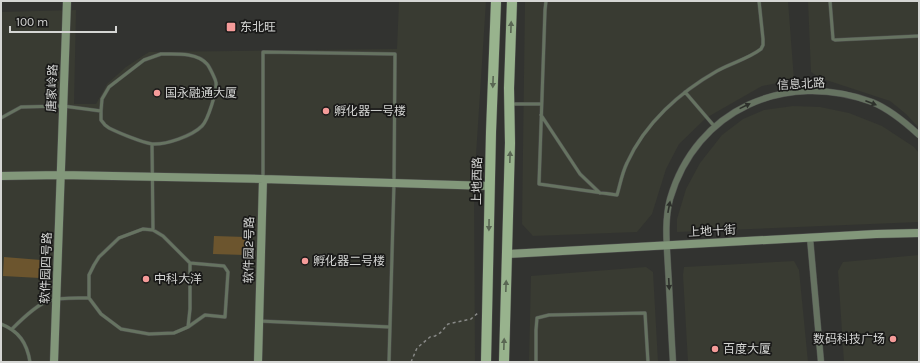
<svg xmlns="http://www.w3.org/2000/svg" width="920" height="363" viewBox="0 0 920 363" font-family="Karla,'Noto Sans SC',sans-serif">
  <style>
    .built { fill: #393b32 }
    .green { fill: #6c552e }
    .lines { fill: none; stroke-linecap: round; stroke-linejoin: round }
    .lane-casing { stroke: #4f504e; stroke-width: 4 }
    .street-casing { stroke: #4f504e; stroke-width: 7 }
    .secondary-casing { stroke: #4f504e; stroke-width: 9 }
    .primary-casing { stroke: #4f504e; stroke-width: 11 }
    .path { stroke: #888987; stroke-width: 1.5; stroke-dasharray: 3 3; stroke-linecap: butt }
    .lane { stroke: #667361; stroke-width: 3 }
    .street { stroke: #667361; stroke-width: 6 }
    .secondary { stroke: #82977a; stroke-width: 8 }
    .primary { stroke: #98b38d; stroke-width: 10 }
    .oneway { fill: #596653 }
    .oneway2 { fill: #2d302b }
    .poi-dot { fill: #f59b99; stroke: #1a1a19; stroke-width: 1.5 }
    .labels { text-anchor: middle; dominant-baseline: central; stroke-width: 3.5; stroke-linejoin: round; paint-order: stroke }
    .poi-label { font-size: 12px; fill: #d5d6d4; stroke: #1a1a19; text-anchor: start }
    .street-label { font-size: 12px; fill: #d5d6d4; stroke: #1a1a19 }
  </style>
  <rect width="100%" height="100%" fill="#323330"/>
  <path class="built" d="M 399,1 L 486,1 L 474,186 L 475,362 L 1,362 L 1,12 L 76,10 L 74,104 L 96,104 L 107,84 L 126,67 L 149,52 L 397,49 Z
    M 525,1 L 788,1 L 794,80 L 762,86 L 706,118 L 679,144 L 666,169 L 652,214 L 637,232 L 533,236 L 522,224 Z
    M 808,1 L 919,1 L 919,128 L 906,114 L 890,101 L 820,78 L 811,72 Z
    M 793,106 L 820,107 L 849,113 L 882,126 L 914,147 L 919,153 L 919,222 L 677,232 L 677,219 L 686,189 L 700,163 L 722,135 L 743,119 L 764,110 Z
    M 919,255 L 919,362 L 844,362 L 838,271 L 843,262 Z
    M 794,261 L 799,270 L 808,362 L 688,362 L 683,275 L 684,267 Z
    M 646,267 L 653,272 L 658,362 L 529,362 L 531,276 Z"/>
  <path class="green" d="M 214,236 L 246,237 L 245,255 L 213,254 Z
    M 4,257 L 41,260 L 40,278 L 3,276 Z"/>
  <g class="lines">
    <g class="lane-casing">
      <path id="lane" d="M 546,1 L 545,10 L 539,184 L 617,195 C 620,185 622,173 627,163 C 645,123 680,92 717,71 C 731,63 748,59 761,49 L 763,45 L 763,39 L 759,1
        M 830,1 L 833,39 L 835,40 L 919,36
        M 161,54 C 175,54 197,52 207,64 C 209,66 216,80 216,83 C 217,91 208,120 202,126 C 192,136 166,145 152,144 C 141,142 119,133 109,128 L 105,125 L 101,120 L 101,111 L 102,99 L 109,87 L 144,60 Z
        M 685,92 L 715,127
        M 511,104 L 541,104
        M 541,115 L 580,174 L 600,193
        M 1,118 L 21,107 L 63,106 L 101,111
        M 152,144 L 153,230
        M 263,179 L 263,52 L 395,54 L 394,183 L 389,362
        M 143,229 L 153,230 L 163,236 L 190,263 L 224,266 L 228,272 L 225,317 L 205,315 L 188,327 L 174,333 L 149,334 L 121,329 L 101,314 L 89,298 L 89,275 L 94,265 L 99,257 L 119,238 Z
        M 259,321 L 390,327
        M 1,324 C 19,331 27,343 30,362
        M 188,327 L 190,309 L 190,263
        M 12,329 C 21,320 36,305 48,301 C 60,297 76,298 89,298
        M 536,362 L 536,330 L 537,318 L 549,315 L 645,313 L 648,362"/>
    </g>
    <g class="street-casing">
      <path id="street" d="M 810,238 L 821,362
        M 673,362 C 671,331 670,300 668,268 C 667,246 664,222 670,199 C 696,109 786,70 872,102 C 889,109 906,123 919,135"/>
    </g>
    <g class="secondary-casing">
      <path id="secondary" d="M 1,176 L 61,175 L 263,179 L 490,186
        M 507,254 L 876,234 L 919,233
        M 54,362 L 67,1
        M 258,362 L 263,179"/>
    </g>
    <g class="primary-casing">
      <path id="primary" d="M 486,362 L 491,132 L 496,1
        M 504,362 L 510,143 L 509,88 L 512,1"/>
    </g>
    <path class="path" d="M 411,362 L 417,348 L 430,337 L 435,336 L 440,333 L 448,324 L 471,319 L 479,312"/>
    <use href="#lane" class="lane"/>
    <use href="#street" class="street"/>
    <use href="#secondary" class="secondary"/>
    <use href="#primary" class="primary"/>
  </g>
  <defs><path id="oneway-solid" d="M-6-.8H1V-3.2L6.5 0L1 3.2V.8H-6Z"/></defs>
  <g class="oneway">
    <use href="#oneway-solid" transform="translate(511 27) rotate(-88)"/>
    <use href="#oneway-solid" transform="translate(493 82) rotate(92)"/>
    <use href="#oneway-solid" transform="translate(510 157) rotate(-88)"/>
    <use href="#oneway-solid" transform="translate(489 225) rotate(91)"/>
    <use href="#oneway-solid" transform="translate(506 286) rotate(-88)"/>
    <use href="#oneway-solid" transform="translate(504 344) rotate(-88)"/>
  </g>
  <g class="oneway2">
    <use href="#oneway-solid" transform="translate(871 103) rotate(21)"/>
    <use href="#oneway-solid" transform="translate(745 106) rotate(-26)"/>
    <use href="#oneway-solid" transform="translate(669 207) rotate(-79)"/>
    <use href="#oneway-solid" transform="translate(669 284) rotate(87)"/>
  </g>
  <g class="poi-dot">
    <rect x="226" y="22" width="10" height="10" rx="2"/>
    <circle cx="157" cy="93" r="4"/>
    <circle cx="326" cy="111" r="4"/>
    <circle cx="305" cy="261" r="4"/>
    <circle cx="146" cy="279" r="4"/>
    <circle cx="893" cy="339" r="4"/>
    <circle cx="715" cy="349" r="4"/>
  </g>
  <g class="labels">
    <g class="poi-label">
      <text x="240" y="27">东北旺</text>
      <text x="165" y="93">国永融通大厦</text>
      <text x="334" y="111">孵化器一号楼</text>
      <text x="313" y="261">孵化器二号楼</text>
      <text x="154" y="279">中科大洋</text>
      <text x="885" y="339" text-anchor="end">数码科技广场</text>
      <text x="723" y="349">百度大厦</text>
    </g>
    <g class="street-label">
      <text transform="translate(801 84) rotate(-3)">信息北路</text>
      <text transform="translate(52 88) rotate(-88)">唐家岭路</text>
      <text transform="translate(477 181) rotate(-89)">上地西路</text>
      <text transform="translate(712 231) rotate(-3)">上地十街</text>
      <text transform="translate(249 250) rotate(-89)">软件园2号路</text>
      <text transform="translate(46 268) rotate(-88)">软件园四号路</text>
    </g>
  </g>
  <rect width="920" height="363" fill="none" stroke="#d5d6d4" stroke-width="4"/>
  <path d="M10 26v6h106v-6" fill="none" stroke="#d5d6d4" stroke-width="2"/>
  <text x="16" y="26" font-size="12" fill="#d5d6d4" stroke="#1a1a19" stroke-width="3" paint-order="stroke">100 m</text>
</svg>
